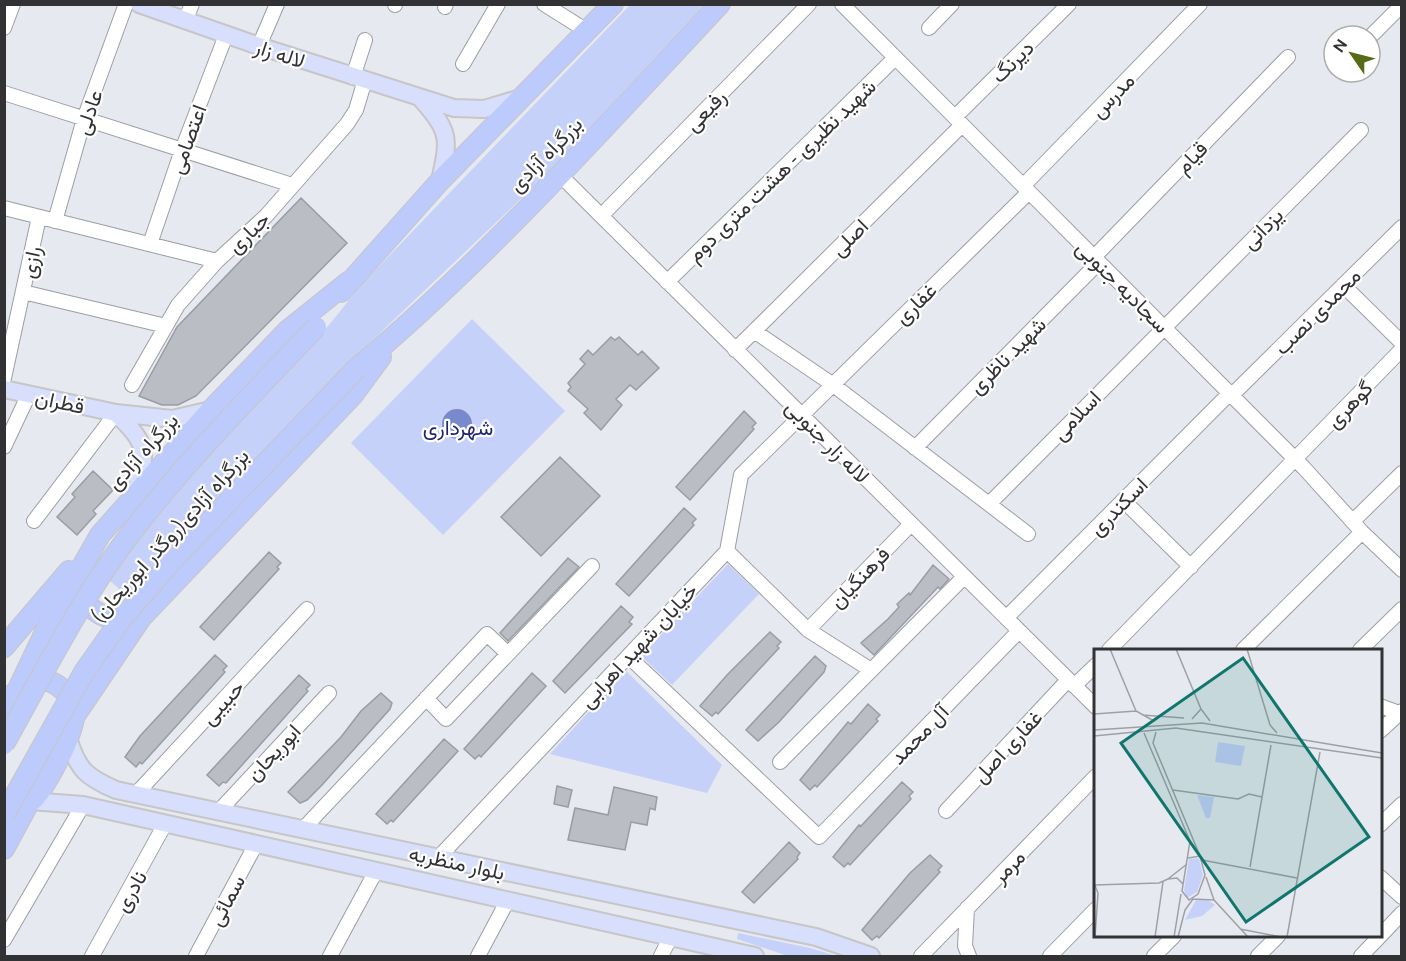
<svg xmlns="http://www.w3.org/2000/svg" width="1406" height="961" viewBox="0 0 1406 961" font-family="Ubuntu,Vazirmatn,sans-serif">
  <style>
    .green { fill: #c6d1f9 }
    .water { fill: #798acc }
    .building { fill: #bbbdc4; stroke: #9a9ca3; stroke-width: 1.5 }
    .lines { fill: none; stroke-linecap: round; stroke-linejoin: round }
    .minor-casing { stroke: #9c9ea4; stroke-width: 16 }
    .major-casing { stroke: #c6c6c6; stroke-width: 20 }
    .highway-casing { stroke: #c6c6c6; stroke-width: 22 }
    .minor { stroke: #fff; stroke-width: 14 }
    .major { stroke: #d7dffd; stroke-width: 16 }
    .highway { stroke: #bccafc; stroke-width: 20 }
    .highway-bridge-casing { stroke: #c6c6c6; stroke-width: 22; stroke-linecap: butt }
    .highway-bridge { stroke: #bccafc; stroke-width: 20 }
    .labels { text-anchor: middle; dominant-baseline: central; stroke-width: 4.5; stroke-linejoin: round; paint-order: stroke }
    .street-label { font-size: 21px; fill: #323235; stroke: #fff }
    .park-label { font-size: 21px; fill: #1f2573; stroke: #fff }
    .inset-road { fill: none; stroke: #9fa0a5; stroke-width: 1.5 }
    .view { fill: #0f766e; fill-opacity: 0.15; stroke: #0f766e; stroke-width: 3 }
    .inset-edge { fill: none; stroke: #323235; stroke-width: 3 }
  </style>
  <rect width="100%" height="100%" fill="#e7e9f0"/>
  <path class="green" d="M 630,5 L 704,5 L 547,174 L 360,352 L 126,595 L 108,579 L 194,467 L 329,325 L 361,285 Z
    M 472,319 L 565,411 L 443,535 L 351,443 Z
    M 728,564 L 759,594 L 672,685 L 641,656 Z
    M 626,671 L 722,765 L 707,793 L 550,754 Z
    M 738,933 L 810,948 L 836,956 L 788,956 L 737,939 Z"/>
  <path class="water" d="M442 424a15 15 0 1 1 30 0a15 15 0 1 1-30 0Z"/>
  <path class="building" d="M 301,198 L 347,243 L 196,396 L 178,405 L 162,405 L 139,396 L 177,327 Z
    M 611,337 L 615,340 L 619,337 L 638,355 L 642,351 L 659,368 L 636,390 L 630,385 L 616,399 L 622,405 L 601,430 L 584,413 L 588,409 L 568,391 L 571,387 L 568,383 L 585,364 L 580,359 L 588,350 L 593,355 Z
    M 744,411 L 756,423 L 752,427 L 754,429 L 690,500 L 676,487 Z
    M 560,457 L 600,496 L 541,556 L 501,517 Z
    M 93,471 L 113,490 L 93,511 L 96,514 L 77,535 L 57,517 L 75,497 L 72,494 Z
    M 684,508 L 696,519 L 692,523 L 694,525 L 629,596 L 616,584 Z
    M 269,552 L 281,563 L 277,567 L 279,569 L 214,640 L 200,627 Z
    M 568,558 L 579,567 L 508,641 L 500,633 Z
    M 933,565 L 949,579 L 940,589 L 938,587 L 874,655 L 861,643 L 888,619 L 899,607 L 897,604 L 909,593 L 910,595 Z
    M 621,606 L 633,617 L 629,622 L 632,624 L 565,693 L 553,681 Z
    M 770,632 L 781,642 L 777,646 L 779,648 L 718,714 L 716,712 L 712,716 L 700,706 L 727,675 Z
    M 215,655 L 227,666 L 223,670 L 225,672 L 142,764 L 140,762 L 136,767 L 125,757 L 140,736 Z
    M 815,656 L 826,666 L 824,672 L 779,722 L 758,741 L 746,730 Z
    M 532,673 L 546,686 L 481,757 L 479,755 L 475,759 L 464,749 Z
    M 299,675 L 310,685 L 306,689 L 308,691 L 226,783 L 223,782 L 219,786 L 207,775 Z
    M 381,693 L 392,703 L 390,709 L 322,785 L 307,800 L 300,803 L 288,792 L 341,737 L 361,711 Z
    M 868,704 L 880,715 L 876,719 L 878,721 L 817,787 L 815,785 L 810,790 L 800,780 L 848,722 L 851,724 Z
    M 444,739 L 458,751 L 393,822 L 391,820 L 387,824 L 376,814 Z
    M 902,782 L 913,792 L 909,796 L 911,799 L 850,865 L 848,863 L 844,867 L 833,857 L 859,825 L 861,826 Z
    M 557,786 L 572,790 L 568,807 L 554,804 Z
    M 614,787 L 657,797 L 655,810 L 650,808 L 647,825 L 631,822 L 625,850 L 568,840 L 575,808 L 608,815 Z
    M 789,842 L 800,853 L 797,857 L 798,859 L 754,903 L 742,892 Z
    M 930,855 L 942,866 L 938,870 L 940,872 L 879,938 L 877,936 L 872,940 L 862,930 L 910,873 Z"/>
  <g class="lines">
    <g class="minor-casing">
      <path id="minor" d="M 544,4 L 587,31
        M 842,4 L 1304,468 L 1362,532 L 1402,570
        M 395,5 L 395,4
        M 445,7 L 446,4
        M 185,21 L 192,4
        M 4,28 L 13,4
        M 929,28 L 952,4
        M 1370,37 L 1402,5
        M 259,46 L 277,4
        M 463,64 L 498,4
        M 353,77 L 365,40
        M 4,93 L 292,185
        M 955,117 L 1069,4
        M 560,175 L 1096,707
        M 1023,186 L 1200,4
        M 4,208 L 217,261
        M 601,216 L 809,4
        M 55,221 L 84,119 L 126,4
        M 150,244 L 182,150 L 226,35
        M 1094,257 L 1288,57
        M 667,282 L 895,58
        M 1343,285 L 1402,343
        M 23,292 L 166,326
        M 754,331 L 832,384 L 1028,534
        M 735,350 L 962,125
        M 4,378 L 39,217
        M 132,385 L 178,305 L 217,261 L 266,216 L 347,124 L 356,110 L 365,80
        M 1232,395 L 1402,227
        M 4,447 L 29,394
        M 915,448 L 1099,262
        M 1123,500 L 1191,567
        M 989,504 L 1361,130
        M 34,521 L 116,413
        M 1353,521 L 1402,473
        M 727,551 L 808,630 L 871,670
        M 1006,618 L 1230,393
        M 808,630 L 911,524
        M 1109,650 L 1402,349
        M 1243,650 L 1362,532
        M 1360,650 L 1402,609
        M 628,656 L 819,837 L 1019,631
        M 1074,686 L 1096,665
        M 426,698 L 446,719 L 592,566
        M 1380,706 L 1402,714
        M 1380,731 L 1402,711
        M 780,762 L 964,577
        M 136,794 L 307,609
        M 946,811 L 1068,680
        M 218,812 L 329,693
        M 1380,825 L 1402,804
        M 303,829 L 487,634 L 508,654
        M 438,858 L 727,551 L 741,475 L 1029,192
        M 1380,877 L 1402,897
        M 967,908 L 965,946 L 969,956
        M 4,940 L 83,805
        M 92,956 L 165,824
        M 196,956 L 256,844
        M 330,956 L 376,871
        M 478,956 L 508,900
        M 661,956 L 671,936
        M 921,956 L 1096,776
        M 1050,956 L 1096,909
        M 1154,956 L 1174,936
        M 1258,956 L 1278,936
        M 1361,956 L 1402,913"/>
    </g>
    <g class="major-casing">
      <path id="major" d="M 139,4 L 259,46 L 454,108 L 484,109 L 521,98
        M 422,100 C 451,133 449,139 440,181
        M 4,389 L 116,413
        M 134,495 C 148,451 149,446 116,413 L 172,419 L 211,410
        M 68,738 C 78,770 86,777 116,790 L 816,937 L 871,956
        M 30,801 L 83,805 L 755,956"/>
    </g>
    <g class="highway-casing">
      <path id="highway" d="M 341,292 L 440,181 L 613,4
        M 357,368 C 488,258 603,129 720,4
        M 79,588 C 87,613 110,623 135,619
        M 4,647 L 69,571
        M 18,689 L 46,630 L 100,535 L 211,410 L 288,330 L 348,282
        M 4,706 C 12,696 22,681 36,680 C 57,677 76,699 74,718 C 71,738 46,788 31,801 C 24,807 13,809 4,807
        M 74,717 L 141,618 L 353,395 L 381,357
        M 4,849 L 30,801"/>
    </g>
    <use href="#minor" class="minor"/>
    <use href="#major" class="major"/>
    <use href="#highway" class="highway"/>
    <g class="highway-bridge-casing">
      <path id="highway-bridge" d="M 4,744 C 44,673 81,598 131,533 C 187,460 253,394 316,327
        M 4,815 L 84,672 L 122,618 L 180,552 L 357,368"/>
    </g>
    <use href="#highway-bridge" class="highway-bridge"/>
  </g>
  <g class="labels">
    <g class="street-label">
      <text transform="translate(280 53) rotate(18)">لاله زار</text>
      <text transform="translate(1012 61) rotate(-45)">دیرنگ</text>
      <text transform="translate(1112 95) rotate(-46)">مدرس</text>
      <text transform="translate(705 110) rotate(-46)">رفیعی</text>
      <text transform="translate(88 112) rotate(-71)">عادلی</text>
      <text transform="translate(187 139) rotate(-70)">اعتصامی</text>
      <text transform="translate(545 154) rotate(-46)">بزرگراه آزادی</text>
      <text transform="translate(1191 157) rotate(-46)">قیام</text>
      <text transform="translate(781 170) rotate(-44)">شهید نظیری - هشت متری دوم</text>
      <text transform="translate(1262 228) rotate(-45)">یزدانی</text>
      <text transform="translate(248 232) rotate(-44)">جباری</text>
      <text transform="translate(849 237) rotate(-45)">اصلی</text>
      <text transform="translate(30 262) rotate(-78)">رازی</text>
      <text transform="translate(1123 286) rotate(45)">سجادیه جنوبی</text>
      <text transform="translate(915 303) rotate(-44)">غفاری</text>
      <text transform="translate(1317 311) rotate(-45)">محمدی نصب</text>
      <text transform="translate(1007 355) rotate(-45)">شهید ناظری</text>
      <text transform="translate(60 401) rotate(12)">قطران</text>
      <text transform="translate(1349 404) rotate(-46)">گوهری</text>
      <text transform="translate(1076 415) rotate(-46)">اسلامی</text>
      <text transform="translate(828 441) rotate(45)">لاله زار جنوبی</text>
      <text transform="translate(142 451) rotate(-48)">بزرگراه آزادی</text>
      <text transform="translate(1118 506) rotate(-45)">اسکندری</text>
      <text transform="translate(169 535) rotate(-48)">بزرگراه آزادی(روگذر ابوریحان)</text>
      <text transform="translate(859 577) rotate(-46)">فرهنگیان</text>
      <text transform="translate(638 645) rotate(-47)">خیابان شهید اهرابی</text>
      <text transform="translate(222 702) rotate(-47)">حبیبی</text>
      <text transform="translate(919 734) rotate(-46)">آل محمد</text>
      <text transform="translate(1007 746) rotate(-47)">غفاری اصل</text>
      <text transform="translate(273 752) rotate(-47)">ابوریحان</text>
      <text transform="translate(457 862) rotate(12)">بلوار منظریه</text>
      <text transform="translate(1008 866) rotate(-46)">مرمر</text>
      <text transform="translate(130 891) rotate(-60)">نادری</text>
      <text transform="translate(226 900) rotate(-62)">سمائی</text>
    </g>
    <g class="park-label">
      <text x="458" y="427">شهرداری</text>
    </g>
  </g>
  <g transform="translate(1094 649)">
    <rect width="288" height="288" fill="#e7e9f0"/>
    <path d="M 124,93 L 151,97 L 147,117 L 121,113 ZM 103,146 L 120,148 L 116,169 L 112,169 ZM 105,209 L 109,226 L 103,243 L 93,249 L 90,241 L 95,210 ZM 102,251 L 114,251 L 121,256 L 108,267 L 91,271 Z" fill="#c6d1f9"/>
    <path class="inset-road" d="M 16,0 L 42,62 L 60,72M 82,0 L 107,60M 153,0 L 176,76 L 183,84M 0,65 L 42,62M 48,66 L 90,69M 98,70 L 107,60 L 116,72M 0,81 L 108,74 L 288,104M 62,83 L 59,94 L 106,207M 50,84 L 96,192 L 88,242 L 95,251 L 104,245 L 111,226 L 106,207 L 94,209M 0,87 L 82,79 L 288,109M 79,141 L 144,150 L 155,145 L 168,148M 108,211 L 203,229M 156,218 L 177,96M 0,234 L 4,244 L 1,288M 89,235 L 83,229 L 74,230 L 93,215M 0,236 L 65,234 L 74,230M 120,251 L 154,288M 146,280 L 187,288M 61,288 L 69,233M 80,288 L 87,245M 84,288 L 91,261 L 99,250 L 120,251 L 112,228M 193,288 L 226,103"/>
    <path class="view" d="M 149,9 L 275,188 L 152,273 L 27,94 Z"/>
    <rect width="288" height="288" class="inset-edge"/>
  </g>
  <rect width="1406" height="961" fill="none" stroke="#323235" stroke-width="12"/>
  <g transform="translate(1352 54) rotate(305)"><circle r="28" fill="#ffffff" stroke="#adadae" stroke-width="1.5"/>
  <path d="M0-4.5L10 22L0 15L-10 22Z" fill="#566a18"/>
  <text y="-9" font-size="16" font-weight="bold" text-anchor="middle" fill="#323235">N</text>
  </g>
</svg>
